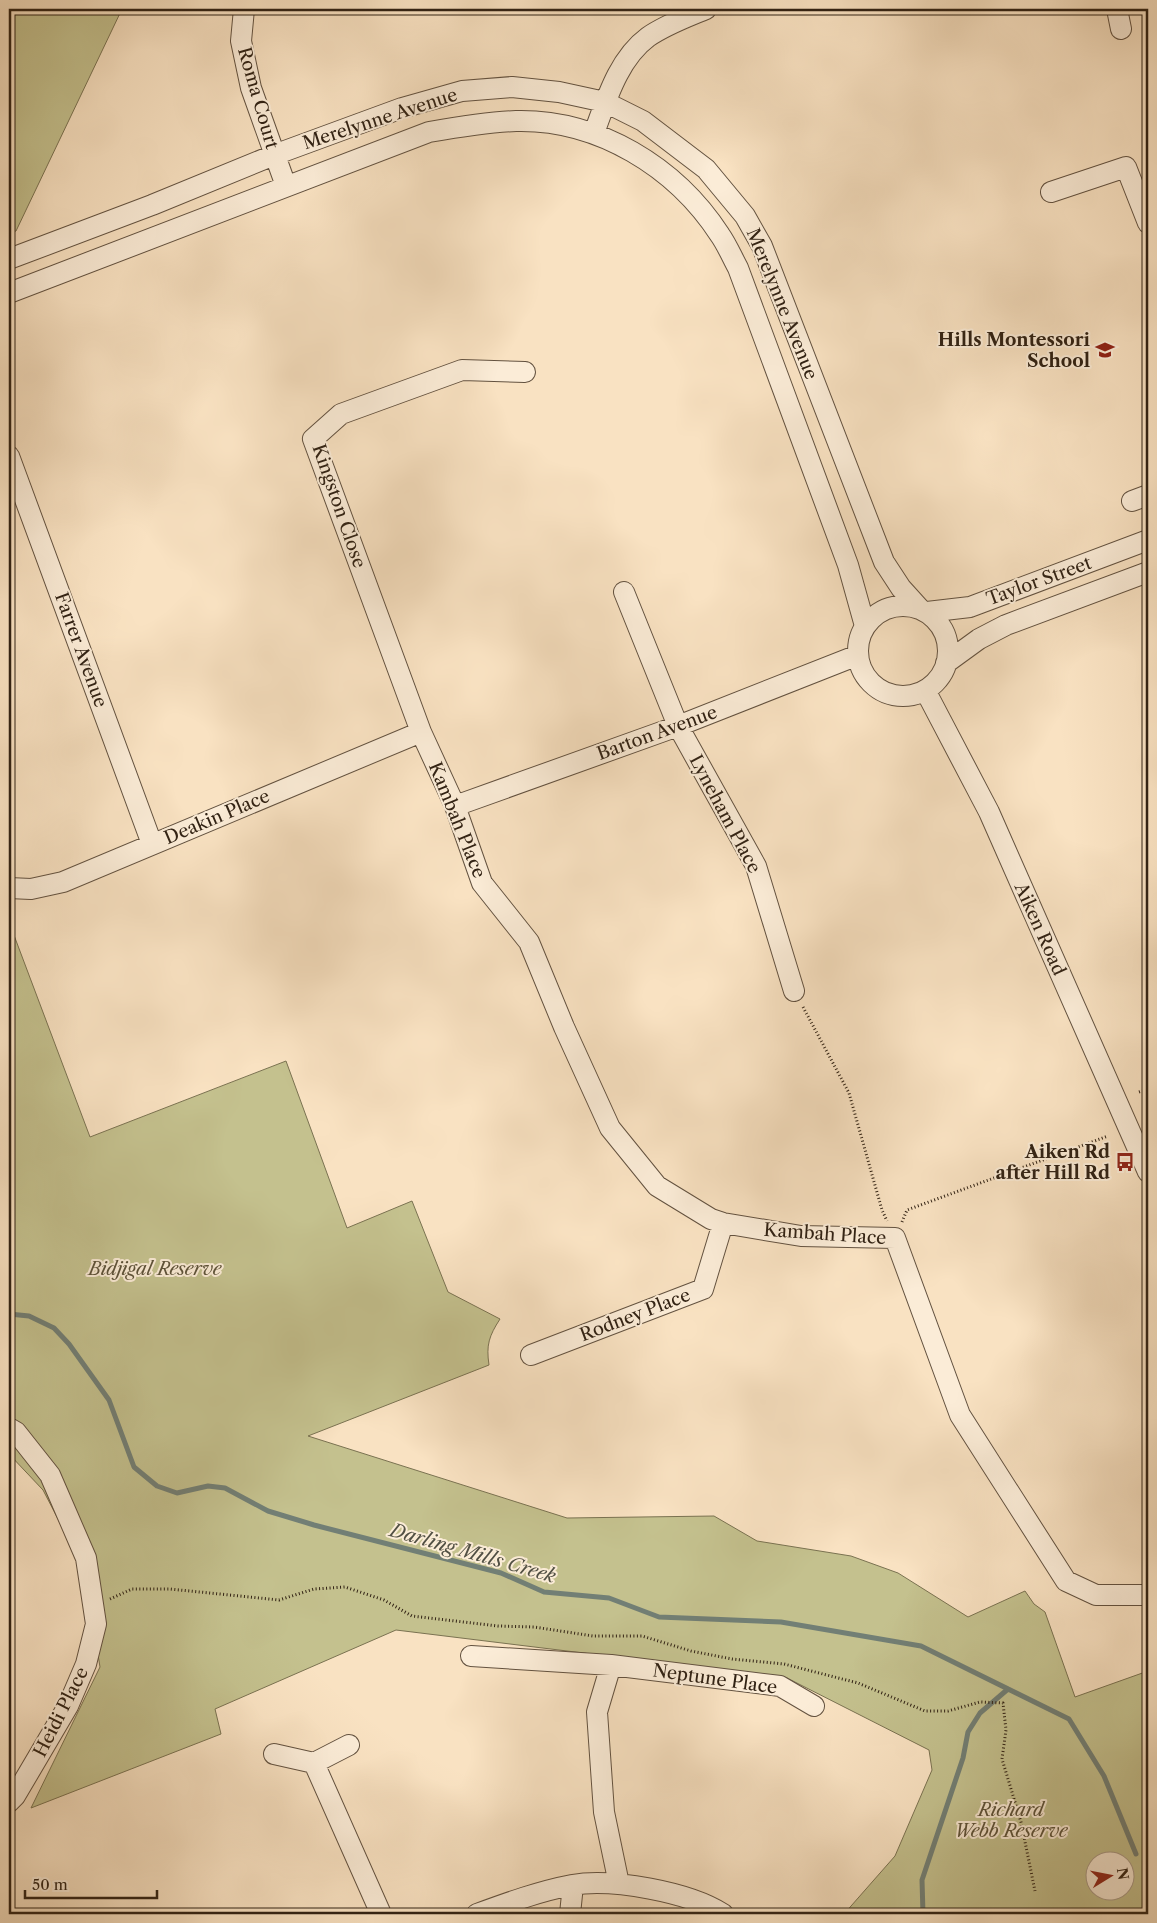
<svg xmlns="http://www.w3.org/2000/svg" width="1157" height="1923" viewBox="0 0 1157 1923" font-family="'Libre Caslon Text',serif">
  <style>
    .green { fill: #c4c18e; stroke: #7a7251; fill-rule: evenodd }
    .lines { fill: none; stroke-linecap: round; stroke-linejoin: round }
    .stream { stroke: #727f75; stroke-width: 5 }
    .minor-casing { stroke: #635240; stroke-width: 22 }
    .path { stroke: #312214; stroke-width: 3; stroke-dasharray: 1 2.5; stroke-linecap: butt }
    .minor { stroke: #fbecd7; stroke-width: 20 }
    .labels { text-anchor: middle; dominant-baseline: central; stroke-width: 4; stroke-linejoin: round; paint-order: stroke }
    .street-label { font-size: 18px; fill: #312214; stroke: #fbecd7 }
    .poi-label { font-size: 18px; font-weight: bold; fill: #312214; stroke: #fbecd7; text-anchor: end }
    .park-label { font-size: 18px; font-style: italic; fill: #5d5239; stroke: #fbecd7 }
    .water-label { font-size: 19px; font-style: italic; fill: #525044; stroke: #fbecd7 }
  </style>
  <rect width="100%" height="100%" fill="#f9e2c2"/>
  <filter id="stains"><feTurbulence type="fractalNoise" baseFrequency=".004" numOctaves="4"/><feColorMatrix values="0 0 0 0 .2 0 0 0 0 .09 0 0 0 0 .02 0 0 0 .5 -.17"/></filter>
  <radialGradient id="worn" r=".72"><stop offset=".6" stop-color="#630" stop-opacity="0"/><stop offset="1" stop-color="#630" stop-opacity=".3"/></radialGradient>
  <path class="green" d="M 9,9 L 122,9 L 16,231 L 9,233 Z
    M 9,922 L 90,1137 L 286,1061 L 347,1228 L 412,1201 L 448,1292 L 500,1319 C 489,1336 486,1345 489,1365 L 308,1436 L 567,1518 L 714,1516 L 757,1541 L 851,1556 L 898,1573 L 968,1617 L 1025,1591 L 1034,1604 L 1045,1612 L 1075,1697 L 1148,1671 L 1148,1898 L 1141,1914 L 844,1914 L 895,1856 L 932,1770 L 929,1750 L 787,1678 L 396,1630 L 215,1709 L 221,1734 L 31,1808 L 100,1667 L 84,1569 L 43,1490 L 9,1454 ZM 1094,1860 L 1124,1860 L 1124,1890 L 1094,1890 Z"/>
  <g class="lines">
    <path class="stream" d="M 9,1314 L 29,1316 L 54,1328 L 69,1344 L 109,1400 L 134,1467 L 157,1486 L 177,1493 L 208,1486 L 225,1488 L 268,1511 L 314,1525 L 501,1573 L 544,1592 L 609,1598 L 659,1617 L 781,1622 L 921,1646 L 1069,1719 L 1104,1776 L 1136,1854
      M 923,1914 L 922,1880 L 963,1758 L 968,1732 L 980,1713 L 1008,1689"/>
    <g class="minor-casing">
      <path id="minor" d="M 244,9 L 241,41 L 251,88 L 286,186
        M 1117,9 L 1121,29
        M 594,133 C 606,101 618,59 648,37 C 665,25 687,17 706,9
        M 1051,192 L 1126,167 L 1148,223
        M 9,259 L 152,205 L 274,155 L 402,108 L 462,91 L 512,87 L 559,92 L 605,102 L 643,121 L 706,169 L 745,216 L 762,246 L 884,562 L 901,588 L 920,609
        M 9,293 L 429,132 C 458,127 487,122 516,121 C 598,119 676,167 720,235 C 727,245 732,257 738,268 L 848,565 L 865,626
        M 525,372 L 462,370 L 341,414 L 313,439 L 421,732 L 455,806 L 482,883 L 529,942 L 564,1027 L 610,1128 L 657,1186 L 711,1219 L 723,1223 L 801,1236 L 895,1238 L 960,1415 L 1066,1581 L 1096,1595 L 1148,1595
        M 9,456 L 152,844
        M 1132,501 L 1148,495
        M 624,592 L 678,726 L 756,866 L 794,991
        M858 651a45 45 0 1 1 90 0a45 45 0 1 1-90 0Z
        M 927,612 L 970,607 L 1148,540
        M 946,663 L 979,639 L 1006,625 L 1148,572
        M 925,690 L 989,812 L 1148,1172
        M 455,806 L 678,726 L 858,655
        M 9,888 L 31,889 L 63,882 L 421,732
        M 531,1355 L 703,1289 L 723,1223
        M 9,1428 L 16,1432 L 50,1475 L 86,1558 L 96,1624 L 86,1664 L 68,1706 L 15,1796 L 9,1802
        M 471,1656 L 611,1665 L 780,1686 L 814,1706
        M 611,1665 L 597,1712 L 604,1812 L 619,1884
        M 349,1745 L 314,1763 L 381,1914
        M 274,1754 L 314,1763
        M 477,1914 C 507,1903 540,1891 572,1885 C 612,1878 689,1892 723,1914
        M 570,1914 L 573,1885"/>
    </g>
    <path class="path" d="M 803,1007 L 849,1093 L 882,1210 L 887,1221
      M 1139,1092 L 1148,1089
      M 902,1222 L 907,1210 L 1108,1136
      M 110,1599 L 132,1589 L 170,1589 L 279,1600 L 314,1589 L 345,1587 L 384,1600 L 412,1616 L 498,1626 L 534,1627 L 593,1636 L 642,1636 L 691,1651 L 732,1659 L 784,1664 L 858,1683 L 925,1711 L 948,1711 L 980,1702 L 1003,1703 L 1006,1730 L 1002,1759 L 1021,1822 L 1035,1891"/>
    <use href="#minor" class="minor"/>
  </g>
  <defs>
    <g id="school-bare" transform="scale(1.5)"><path d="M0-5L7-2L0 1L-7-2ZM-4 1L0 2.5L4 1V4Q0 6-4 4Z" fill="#8f2418" stroke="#fbecd7" stroke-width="2.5" paint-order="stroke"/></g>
    <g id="bus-bare" transform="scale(1.5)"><path d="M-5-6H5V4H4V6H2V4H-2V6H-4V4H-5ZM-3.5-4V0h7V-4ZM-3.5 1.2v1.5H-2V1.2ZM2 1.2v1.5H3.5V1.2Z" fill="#8f2418" stroke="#fbecd7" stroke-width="2.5" paint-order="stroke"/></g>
  </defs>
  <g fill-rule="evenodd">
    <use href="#school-bare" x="1105" y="350"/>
    <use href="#bus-bare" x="1125" y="1162"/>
  </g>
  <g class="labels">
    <g class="street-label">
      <text transform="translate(258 98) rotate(74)">Roma Court</text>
      <text transform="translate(380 119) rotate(-18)">Merelynne Avenue</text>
      <text transform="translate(782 304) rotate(68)">Merelynne Avenue</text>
      <text transform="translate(339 506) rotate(71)">Kingston Close</text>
      <text transform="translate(1039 581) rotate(-20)">Taylor Street</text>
      <text transform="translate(81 650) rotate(70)">Farrer Avenue</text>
      <text transform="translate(657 733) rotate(-20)">Barton Avenue</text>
      <text transform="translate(725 814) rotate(62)">Lyneham Place</text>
      <text transform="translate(217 817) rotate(-23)">Deakin Place</text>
      <text transform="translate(457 820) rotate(68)">Kambah Place</text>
      <text transform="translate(1040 929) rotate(66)">Aiken Road</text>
      <text transform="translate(825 1234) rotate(4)">Kambah Place</text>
      <text transform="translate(635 1315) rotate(-21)">Rodney Place</text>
      <text transform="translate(715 1679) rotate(8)">Neptune Place</text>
      <text transform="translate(61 1712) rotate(-63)">Heidi Place</text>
    </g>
    <g class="poi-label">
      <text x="1090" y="340">Hills Montessori<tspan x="1090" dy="21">School</tspan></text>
      <text x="1110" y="1152">Aiken Rd<tspan x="1110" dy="21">after Hill Rd</tspan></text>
    </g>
    <g class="park-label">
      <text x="155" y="1269">Bidjigal Reserve</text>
      <text x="1011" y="1810">Richard<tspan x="1011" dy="21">Webb Reserve</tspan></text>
    </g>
    <g class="water-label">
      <text transform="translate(473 1553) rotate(16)">Darling Mills Creek</text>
    </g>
  </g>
  <rect width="1157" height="1923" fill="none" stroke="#f9e2c2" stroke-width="30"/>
  <rect x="10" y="10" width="1137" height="1903" fill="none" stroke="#312214" stroke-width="2.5"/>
  <rect x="15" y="15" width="1127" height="1893" fill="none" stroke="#312214"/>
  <g transform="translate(1110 1876) rotate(80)"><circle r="24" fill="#fbecd7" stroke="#aa9b89"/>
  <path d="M0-4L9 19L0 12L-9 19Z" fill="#8f2418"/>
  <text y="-8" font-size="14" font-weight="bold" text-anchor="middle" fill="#312214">N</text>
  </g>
  <path d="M25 1890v8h132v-8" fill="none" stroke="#312214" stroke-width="2.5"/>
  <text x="32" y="1890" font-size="15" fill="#312214" stroke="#fbecd7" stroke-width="4" paint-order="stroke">50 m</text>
  <rect width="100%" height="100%" filter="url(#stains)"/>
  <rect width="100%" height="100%" fill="url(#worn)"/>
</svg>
